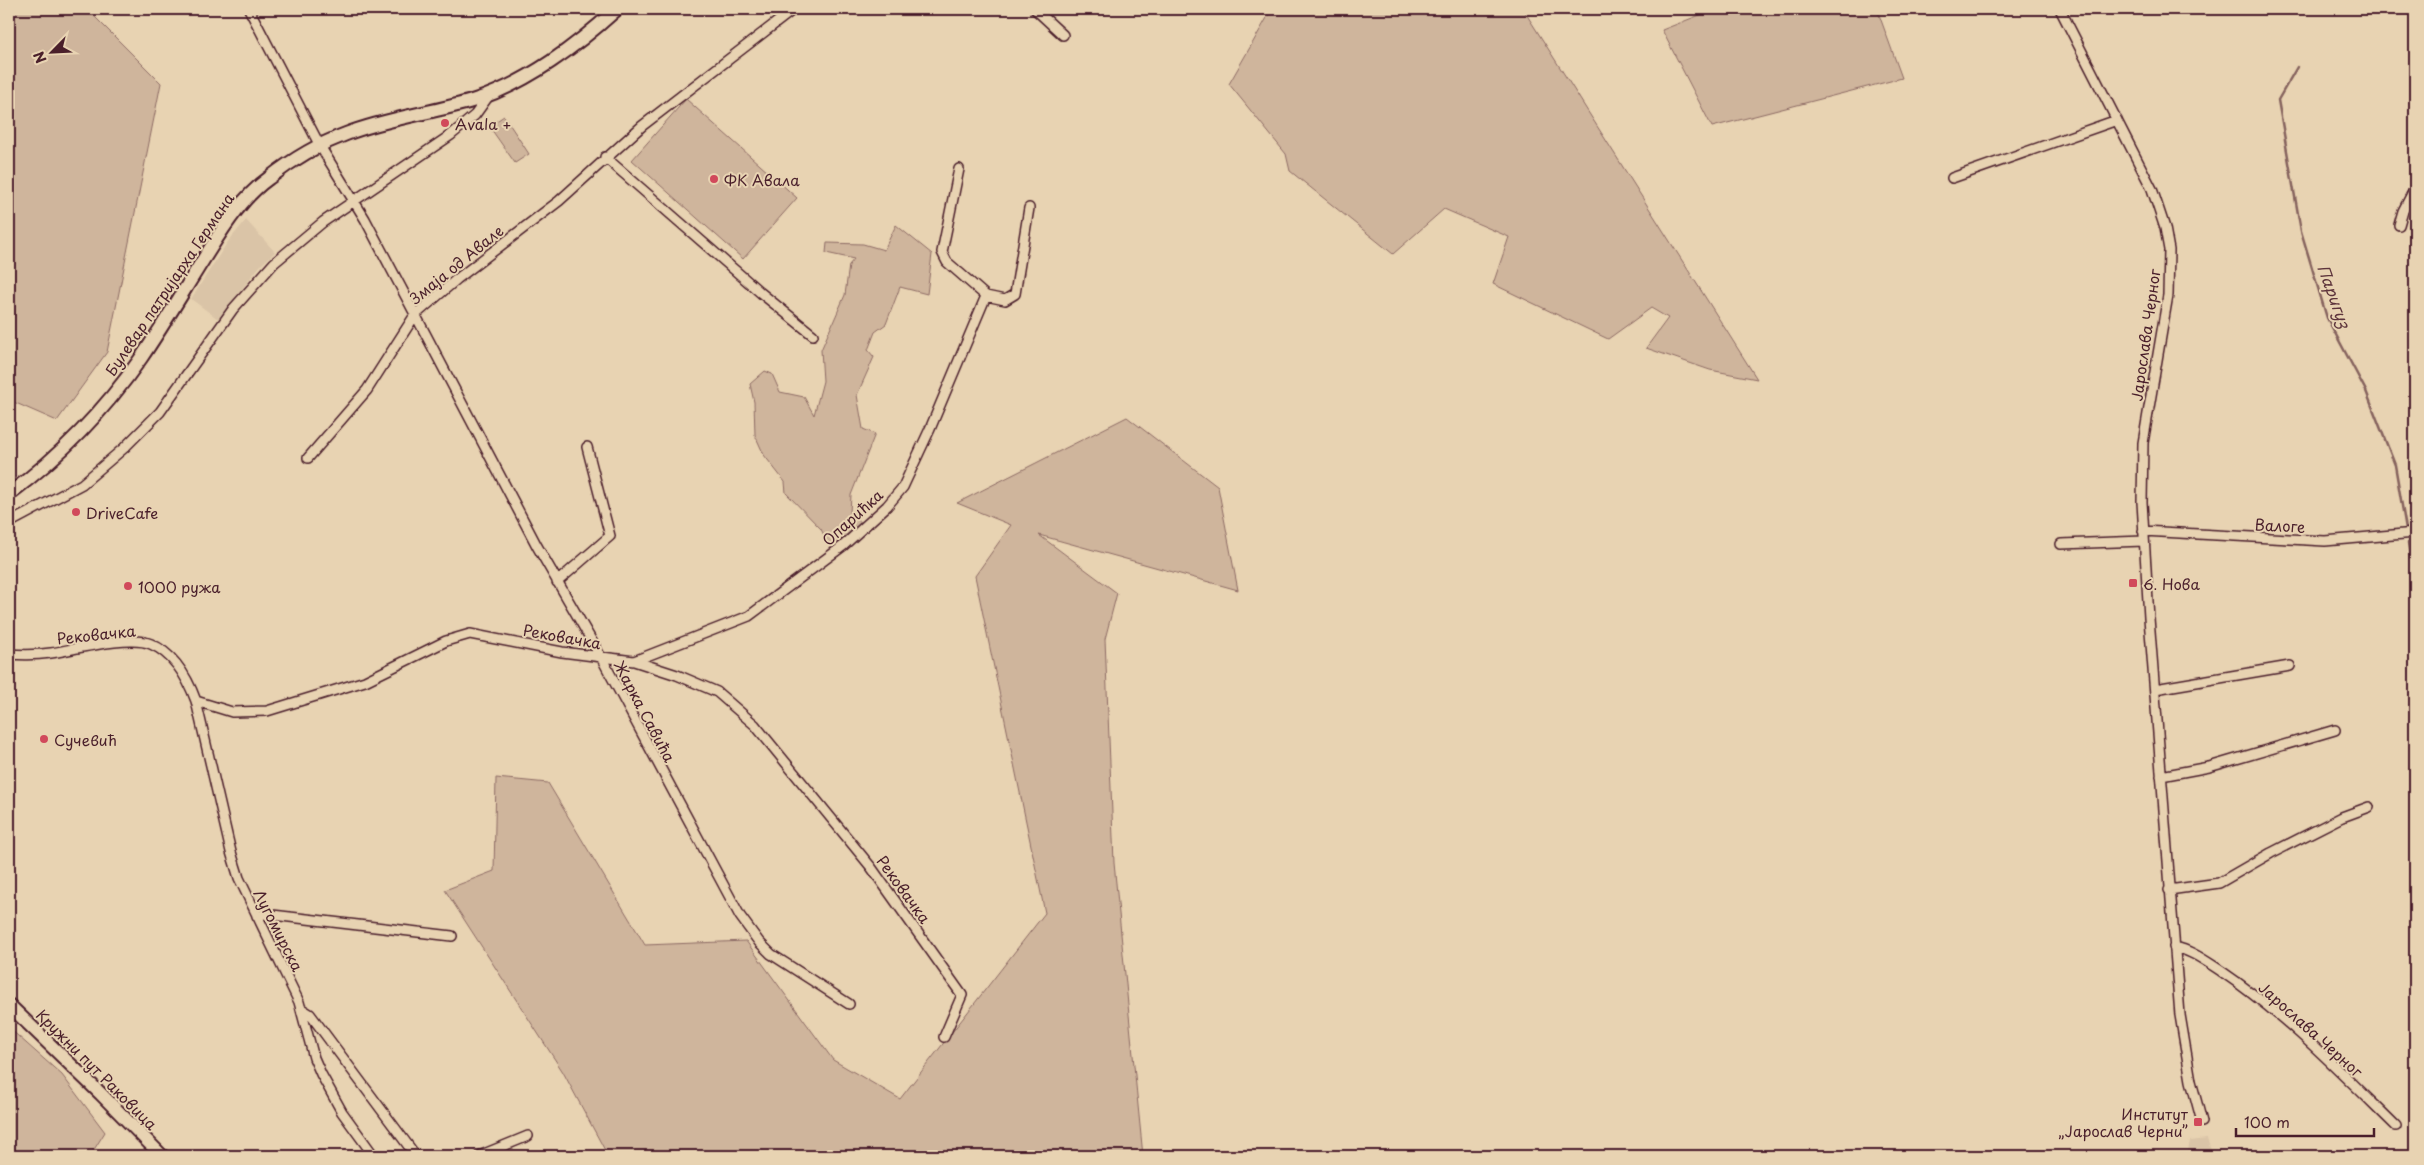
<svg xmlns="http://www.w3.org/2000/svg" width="2424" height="1165" viewBox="0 0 2424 1165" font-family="'Playpen Sans',sans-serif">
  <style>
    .built { fill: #dac4a7 }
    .green { fill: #cfb59c; stroke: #8c6a64 }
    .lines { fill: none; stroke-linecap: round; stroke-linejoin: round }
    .stream { stroke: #85625d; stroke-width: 2.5 }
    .street-casing { stroke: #4a1f2b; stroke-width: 12 }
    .secondary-casing { stroke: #4a1f2b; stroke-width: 16 }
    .street { stroke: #e8d3b2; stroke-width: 9 }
    .secondary { stroke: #e8d3b2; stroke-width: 12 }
    .poi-dot { fill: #d1495b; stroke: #e8d3b2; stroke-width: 2 }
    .labels { text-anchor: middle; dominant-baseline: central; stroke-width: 4; stroke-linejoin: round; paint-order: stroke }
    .poi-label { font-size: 15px; fill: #4a1f2b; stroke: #e8d3b2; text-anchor: start }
    .street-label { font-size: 15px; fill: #4a1f2b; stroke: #e8d3b2 }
    .water-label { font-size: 16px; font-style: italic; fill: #5e353c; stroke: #e8d3b2 }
  </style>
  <rect width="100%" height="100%" fill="#e8d3b2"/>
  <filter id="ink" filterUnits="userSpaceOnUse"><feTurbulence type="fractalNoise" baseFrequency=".02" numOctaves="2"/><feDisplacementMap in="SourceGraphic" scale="10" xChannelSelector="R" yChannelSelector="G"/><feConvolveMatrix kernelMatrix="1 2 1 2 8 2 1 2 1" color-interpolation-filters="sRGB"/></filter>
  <g filter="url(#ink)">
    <path class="built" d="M 246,220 L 275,252 L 260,266 L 218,319 L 191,299 L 227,243 Z
      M 2207,1139 L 2213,1156 L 2187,1156 L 2190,1141 Z"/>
    <path class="green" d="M 9,9 L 87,9 L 161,83 L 107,352 L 57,421 L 9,400 Z
      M 1272,9 L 1523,9 L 1757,379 L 1710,370 L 1646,348 L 1668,318 L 1651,308 L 1608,339 L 1493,284 L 1509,237 L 1444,209 L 1393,254 L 1290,171 L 1286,154 L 1229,84 Z
      M 1715,9 L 1877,9 L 1902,78 L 1712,127 L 1662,30 Z
      M 686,99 L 797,198 L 743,259 L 632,160 Z
      M 504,116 L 529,154 L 515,163 L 489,126 Z
      M 896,225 L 932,254 L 927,294 L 900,287 L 886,324 L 875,332 L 868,350 L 874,357 L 857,395 L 863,429 L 875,434 L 851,495 L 850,513 L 862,523 L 830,548 L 821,529 L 786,493 L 785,482 L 764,455 L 755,435 L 754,402 L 750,384 L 765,371 L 772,374 L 780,392 L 804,397 L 814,415 L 823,381 L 821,350 L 845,295 L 849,265 L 854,259 L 826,253 L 827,243 L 863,244 L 884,250 Z
      M 1127,417 L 1218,487 L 1238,590 L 1039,535 L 1117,593 L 1105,639 L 1114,863 L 1143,1156 L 608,1156 L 563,1072 L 445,890 L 494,871 L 496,778 L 548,783 L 645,945 L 746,941 L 833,1060 L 900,1099 L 1045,913 L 975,576 L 1011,525 L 957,503 Z
      M 9,1028 L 62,1075 L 105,1132 L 90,1156 L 9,1156 Z"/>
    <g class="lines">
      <path class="stream" d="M 2297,67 L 2278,100 L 2301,231 L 2327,318 L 2366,391 L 2395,465 L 2406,529
        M 2408,543 L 2415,586"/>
      <g class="street-casing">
        <path id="street" d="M 249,9 L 320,146 L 365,219 L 537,546 L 601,657 L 740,916 L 759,942 L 771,954 L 849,1004
          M 1035,9 L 1063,35
          M 2060,9 L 2152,189 L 2165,228 L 2169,250 L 2168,295 L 2143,443 L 2142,502 L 2149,618 L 2180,1015 L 2191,1081 L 2202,1122
          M 605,157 L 761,293 L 813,335
          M 959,169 L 942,252 L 947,262 L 986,296 L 1005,300 L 1015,294 L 1029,208
          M 1952,178 L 2117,120
          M 2399,225 L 2403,211 L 2415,188
          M 308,458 L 367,390 L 415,315 L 457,279 L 559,201 L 642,126 L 794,9
          M 9,523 L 82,484 L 124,448 L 160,412 L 233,309 L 274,263 L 323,222 L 451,135 L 475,115 L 490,94
          M 2143,531 L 2325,541 L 2415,533
          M 2061,544 L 2144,541
          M 557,582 L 610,536 L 587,447
          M 9,654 C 23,655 37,655 51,653 C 76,649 130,635 151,644 C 174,654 188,679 196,701 L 232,712 L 267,711 L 365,681 L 446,641 L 470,634 L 562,652 L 634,661 L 677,675 L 717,692 L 755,725 L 871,867 L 962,995 L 944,1037
          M 634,661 L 749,616 L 843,546 L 887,506 L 903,487 L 930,429 L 986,296
          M 2155,689 L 2290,666
          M 196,701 L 231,852 L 239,878 L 299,1002 L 314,1058 L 321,1074 L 342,1112 L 374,1156
          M 2161,776 L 2209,767 L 2335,730
          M 2169,890 L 2219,883 L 2271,853 L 2342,817 L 2369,807
          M 257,916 L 264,914 L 452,936
          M 2174,947 C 2191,950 2207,962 2221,971 C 2286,1015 2341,1072 2396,1126
          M 302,1009 L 310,1014 L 416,1156
          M 479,1156 L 528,1136"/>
      </g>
      <g class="secondary-casing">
        <path id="secondary" d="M 9,494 C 59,457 105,410 141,358 C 165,323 187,285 210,249 C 226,223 244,196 269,178 C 292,160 319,144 346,134 C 387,118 433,113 475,100 C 529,82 576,46 617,9
          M 9,1005 L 101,1094 L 162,1156"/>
      </g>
      <use href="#street" class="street"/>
      <use href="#secondary" class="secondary"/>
    </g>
  </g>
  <g class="poi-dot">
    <circle cx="445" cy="123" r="5"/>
    <circle cx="714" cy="179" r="5"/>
    <circle cx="76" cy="512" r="5"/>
    <rect x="2128" y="578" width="10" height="10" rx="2.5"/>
    <circle cx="128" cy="586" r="5"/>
    <circle cx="44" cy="739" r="5"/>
    <rect x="2193" y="1117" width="10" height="10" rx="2.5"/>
  </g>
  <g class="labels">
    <g class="poi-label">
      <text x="455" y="123">Avala +</text>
      <text x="724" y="179">ФК Авала</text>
      <text x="86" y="512">DriveCafe</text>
      <text x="2143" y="583">6. Нова</text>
      <text x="138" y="586">1000 ружа</text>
      <text x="54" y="739">Сучевић</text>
      <text x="2188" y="1113" text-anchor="end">Институт<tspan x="2188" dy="17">„Јарослав Черни”</tspan></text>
    </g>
    <g class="street-label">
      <text transform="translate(456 264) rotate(-39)">Змаја од Авале</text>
      <text transform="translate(169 284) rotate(-56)">Булевар патријарха Германа</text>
      <text transform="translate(2145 335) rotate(-82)">Јарослава Черног</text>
      <text transform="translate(852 517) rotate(-42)">Опарићка</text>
      <text transform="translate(2280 525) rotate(3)">Валоге</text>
      <text transform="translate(96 634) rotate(-6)">Рековачка</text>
      <text transform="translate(562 636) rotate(10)">Рековачка</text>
      <text transform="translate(645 711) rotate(62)">Жарка Савића</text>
      <text transform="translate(904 889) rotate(54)">Рековачка</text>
      <text transform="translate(279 930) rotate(63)">Лугомирска</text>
      <text transform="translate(2311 1029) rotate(42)">Јарослава Черног</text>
      <text transform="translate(97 1069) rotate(45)">Кружни пут Раковица</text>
    </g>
    <g class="water-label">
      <text transform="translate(2335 296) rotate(70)">Паригуз</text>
    </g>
  </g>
  <rect width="2424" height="1165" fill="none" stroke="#e8d3b2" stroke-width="30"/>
  <rect x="15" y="15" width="2394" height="1135" fill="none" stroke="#4a1f2b" stroke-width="2" filter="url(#ink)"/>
  <g transform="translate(52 52) rotate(246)" stroke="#e8d3b2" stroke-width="4" paint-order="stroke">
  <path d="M0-4L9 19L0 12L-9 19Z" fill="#4a1f2b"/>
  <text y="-8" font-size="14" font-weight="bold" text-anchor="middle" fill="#4a1f2b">N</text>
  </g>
  <path d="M2236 1128v8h138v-8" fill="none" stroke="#4a1f2b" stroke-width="2.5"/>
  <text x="2244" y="1128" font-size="15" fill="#4a1f2b" stroke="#e8d3b2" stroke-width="4" paint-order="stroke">100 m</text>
</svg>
